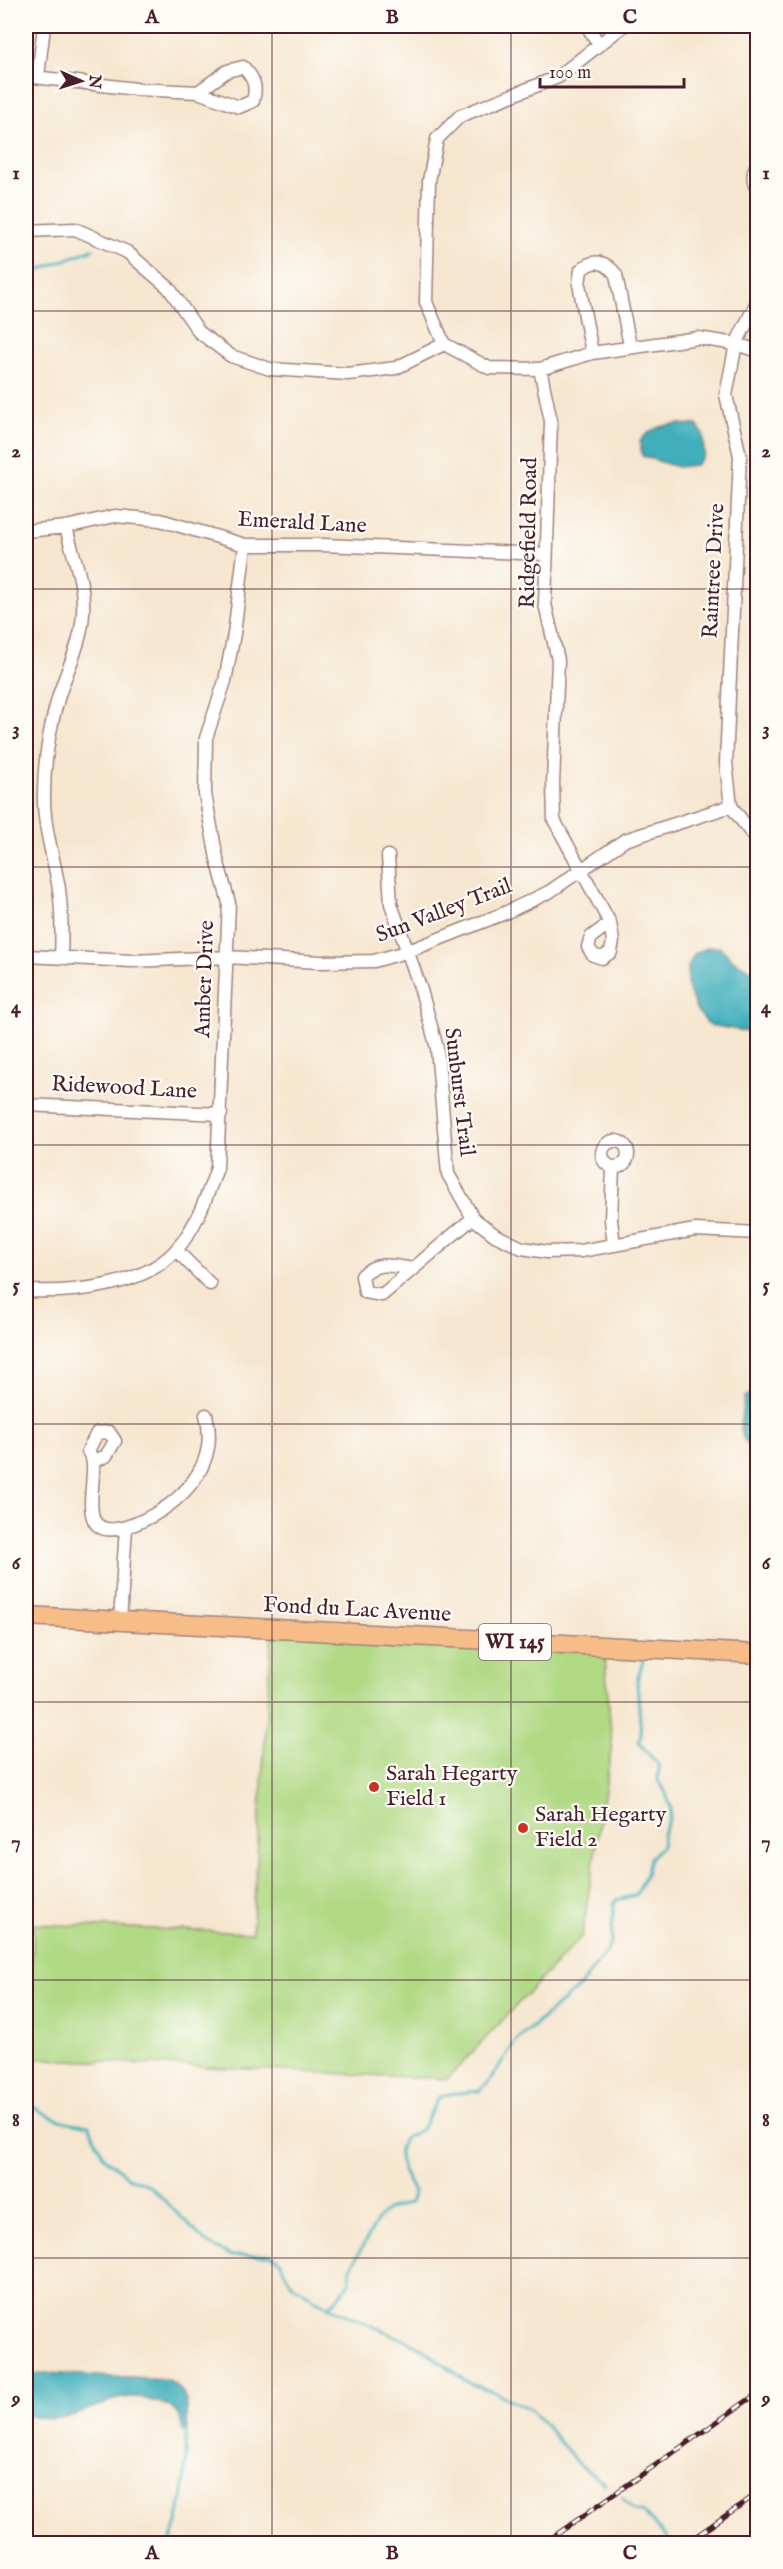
<svg xmlns="http://www.w3.org/2000/svg" width="783" height="2569" viewBox="0 0 783 2569" font-family="'IM FELL English',serif">
  <style>
    .green { fill: #b0d984; stroke: #7d7c58; stroke-width: 1.5 }
    .water { fill: #40afbb; stroke: #456773; stroke-width: 1.5 }
    .lines { fill: none; stroke-linecap: round; stroke-linejoin: round }
    .stream { stroke: #40afbb; stroke-width: 3 }
    .street-casing { stroke: #a0827d; stroke-width: 15 }
    .primary-casing { stroke: #a0827d; stroke-width: 21 }
    .street { stroke: #fff; stroke-width: 12 }
    .primary { stroke: #f7bd88; stroke-width: 18 }
    .rail-casing { stroke: #4a1f2b; stroke-width: 5 }
    .rail { stroke: #fdfcf7; stroke-width: 3; stroke-dasharray: 9; stroke-linecap: butt }
    .grid { fill: none; stroke: #4a1f2b; stroke-width: 1.5; stroke-opacity: 0.55 }
    .poi-dot { fill: #c8321e; stroke: #fdfcf7; stroke-width: 2 }
    .labels { text-anchor: middle; dominant-baseline: central; stroke-width: 4.5; stroke-linejoin: round; paint-order: stroke }
    .shield { fill: #fdfcf7; stroke: #806168; stroke-width: 1.5 }
    .shield-label { font-size: 21px; font-weight: bold; fill: #4a1f2b }
    .street-label { font-size: 22px; fill: #4a1f2b; stroke: #fdfcf7 }
    .poi-label { font-size: 22px; fill: #4a1f2b; stroke: #fdfcf7; text-anchor: start }
    .neatline { fill: none; stroke: #4a1f2b; stroke-width: 2 }
    .grid-label { font-size: 20px; text-anchor: middle; font-weight: bold; fill: #4a1f2b }
  </style>
  <rect width="100%" height="100%" fill="#fdfcf7"/>
  <filter id="ink" filterUnits="userSpaceOnUse"><feTurbulence type="fractalNoise" baseFrequency=".0167" numOctaves="2"/><feDisplacementMap in="SourceGraphic" scale="12" xChannelSelector="R" yChannelSelector="G"/><feConvolveMatrix kernelMatrix="1 2 1 2 8 2 1 2 1" color-interpolation-filters="sRGB"/></filter>
  <filter id="wash" filterUnits="userSpaceOnUse"><feTurbulence type="fractalNoise" baseFrequency=".008" numOctaves="4" result="noise"/><feDisplacementMap in="SourceGraphic" scale="24" xChannelSelector="R" yChannelSelector="G"/><feGaussianBlur stdDeviation="1.35" result="paint"/><feColorMatrix in="noise" values="0 0 0 0 0 0 0 0 0 0 0 0 0 0 0 0 0 1.4 0 .05"/><feComposite in="paint" operator="in"/></filter>
  <g filter="url(#wash)">
    <rect width="100%" height="100%" fill="#f6e6cf"/>
    <path class="green" d="M 272,1629 L 604,1646 L 612,1745 L 582,1936 L 447,2079 L 26,2058 L 34,1924 L 252,1933 Z"/>
    <path class="water" d="M 679,424 L 697,425 L 703,434 L 704,455 L 696,465 L 677,467 L 642,456 L 640,441 C 651,427 663,425 679,424 Z
      M 709,947 L 720,947 L 734,961 L 757,973 L 757,1033 L 709,1025 L 696,1009 L 687,985 L 688,967 L 695,953 Z
      M 750,1394 L 757,1397 L 757,1451 C 734,1441 741,1417 745,1397 Z
      M 46,2373 L 166,2380 C 190,2389 188,2410 187,2432 L 183,2431 C 181,2415 174,2406 158,2402 C 151,2401 142,2397 135,2397 C 111,2396 90,2412 67,2417 C 53,2420 40,2419 26,2415 L 26,2380 L 28,2376 Z"/>
    <g class="lines">
      <path class="stream" d="M 26,270 L 39,270 L 93,249
        M 26,2102 C 46,2116 64,2124 89,2125 L 103,2156 L 128,2177 L 149,2185 L 208,2244 L 232,2256 L 270,2255 L 280,2261 L 292,2285 L 305,2292 L 314,2300 L 418,2346 L 471,2384 L 492,2391 L 532,2410 L 580,2465 L 605,2484
        M 329,2306 L 349,2285 L 351,2267 L 378,2219 L 387,2210 L 410,2203 L 414,2192 L 403,2171 L 399,2159 L 400,2148 L 404,2138 L 422,2129 L 438,2098 L 449,2094 L 479,2091 L 489,2082 L 515,2042 L 580,1986 L 607,1951 L 611,1942 L 614,1904 L 617,1900 L 636,1895 L 647,1871 L 650,1858 L 662,1846 L 663,1834 L 669,1820 L 671,1808 L 665,1791 L 658,1781 L 659,1766 C 653,1757 644,1751 639,1741 L 641,1736 L 637,1681 L 644,1657
        M 622,2498 L 635,2510 L 643,2512 L 668,2540
        M 170,2544 C 184,2508 187,2470 186,2432"/>
    </g>
  </g>
  <g filter="url(#ink)">
    <g class="lines">
      <g class="street-casing">
        <path id="street" d="M 587,26 L 599,44
          M 623,26 L 558,77 L 460,116 L 437,139 L 429,181 L 426,302 L 444,344 L 489,368 L 540,369 L 592,353 L 698,338 L 736,344 L 758,351
          M 26,76 L 136,89 L 198,92 L 239,107 L 253,101 C 257,86 254,78 243,67 L 227,71 L 198,92
          M 38,76 L 44,26
          M 758,164 C 752,170 752,184 758,190
          M 26,231 L 75,229 L 127,252 L 169,288 L 199,332 L 231,356 L 270,369 L 348,374 L 396,368 L 444,344
          M 758,300 L 736,344 L 726,395 L 740,456 L 726,763 L 731,806 L 758,842
          M 592,353 L 579,284 L 581,270 C 594,258 606,261 616,275 L 630,346
          M 540,369 L 551,421 L 545,604 L 558,660 L 553,784 L 554,820 L 610,923 L 613,941 L 611,952 L 602,958 L 593,955 L 588,947 L 591,937 L 610,923
          M 26,531 L 66,527 L 115,516 L 160,520 L 245,545 L 322,545 L 546,554
          M 388,856 L 391,904 L 421,990 L 437,1048 L 448,1174 L 473,1218 L 495,1235 L 522,1248 L 547,1252 L 581,1251 L 695,1230 L 758,1233
          M 26,956 L 132,961 L 227,957 L 320,962 L 374,961 L 406,952 L 505,913 L 549,892 L 625,840 L 731,806
          M 61,958 C 62,934 62,912 59,889 C 54,858 43,826 44,794 C 44,761 50,726 59,695 C 68,667 82,642 83,612 C 85,583 72,554 66,527
          M 26,1105 L 221,1114
          M602 1154a13 13 0 1 1 26 0a13 13 0 1 1-26 0Z
          M 613,1167 L 611,1220 L 614,1245
          M 176,1250 L 210,1284
          M 414,1269 C 395,1266 376,1260 362,1276 L 365,1292 L 382,1295 L 473,1218
          M 26,1291 C 72,1293 143,1287 176,1250 C 196,1228 207,1196 217,1168 L 229,903 L 217,859 L 205,794 L 206,738 L 225,681 L 234,634 L 245,545
          M 94,1461 L 106,1456 L 115,1441 L 109,1432 L 97,1433 L 88,1451 C 90,1455 93,1459 93,1464 C 95,1491 76,1541 126,1527
          M 120,1621 L 126,1527 C 173,1512 221,1470 206,1415"/>
      </g>
      <g class="primary-casing">
        <path id="primary" d="M 26,1616 L 758,1654"/>
      </g>
      <use href="#street" class="street"/>
      <use href="#primary" class="primary"/>
      <g class="rail-casing">
        <path id="rail" d="M 543,2544 L 758,2393
          M 685,2544 L 758,2493"/>
      </g>
      <use href="#rail" class="rail"/>
    </g>
  </g>
  <path class="grid" d="M 272,26 L 272,2544M 511,26 L 511,2544M 26,311 L 758,311M 26,589 L 758,589M 26,867 L 758,867M 26,1145 L 758,1145M 26,1424 L 758,1424M 26,1702 L 758,1702M 26,1980 L 758,1980M 26,2258 L 758,2258"/>
  <g class="poi-dot">
    <circle cx="374" cy="1787" r="6"/>
    <circle cx="523" cy="1828" r="6"/>
  </g>
  <g class="labels">
    <rect class="shield" x="479" y="1624" width="72" height="36" rx="4.5"/>
    <g class="shield-label">
      <text x="515" y="1642">WI 145</text>
    </g>
    <g class="street-label">
      <text transform="translate(302 523) rotate(3)">Emerald Lane</text>
      <text transform="translate(529 533) rotate(-89)">Ridgefield Road</text>
      <text transform="translate(714 571) rotate(-87)">Raintree Drive</text>
      <text transform="translate(444 911) rotate(-21)">Sun Valley Trail</text>
      <text transform="translate(205 979) rotate(-88)">Amber Drive</text>
      <text transform="translate(124 1088) rotate(3)">Ridewood Lane</text>
      <text transform="translate(459 1092) rotate(83)">Sunburst Trail</text>
      <text transform="translate(357 1610) rotate(3)">Fond du Lac Avenue</text>
    </g>
    <g class="poi-label">
      <text x="386" y="1774">Sarah Hegarty<tspan x="386" dy="25">Field 1</tspan></text>
      <text x="535" y="1815">Sarah Hegarty<tspan x="535" dy="25">Field 2</tspan></text>
    </g>
  </g>
  <rect width="783" height="2569" fill="none" stroke="#fdfcf7" stroke-width="66"/>
  <g transform="translate(81 81) rotate(93)" stroke="#fdfcf7" stroke-width="4.5" paint-order="stroke">
  <path d="M0-4.5L10 22L0 15L-10 22Z" fill="#4a1f2b"/>
  <text y="-9" font-size="16" font-weight="bold" text-anchor="middle" fill="#4a1f2b">N</text>
  </g>
  <path d="M540 78v9h144v-9" fill="none" stroke="#4a1f2b" stroke-width="3"/>
  <text x="549" y="78" font-size="18" fill="#4a1f2b" stroke="#fdfcf7" stroke-width="4.5" paint-order="stroke">100 m</text>
  <rect x="33" y="33" width="717" height="2503" class="neatline"/>
  <g class="grid-label">
    <text x="152" y="23">A</text>
    <text x="392" y="23">B</text>
    <text x="630" y="23">C</text>
    <text x="16" y="179">1</text>
    <text x="766" y="179">1</text>
    <text x="16" y="457">2</text>
    <text x="766" y="457">2</text>
    <text x="16" y="735">3</text>
    <text x="766" y="735">3</text>
    <text x="16" y="1013">4</text>
    <text x="766" y="1013">4</text>
    <text x="16" y="1291">5</text>
    <text x="766" y="1291">5</text>
    <text x="16" y="1569">6</text>
    <text x="766" y="1569">6</text>
    <text x="16" y="1848">7</text>
    <text x="766" y="1848">7</text>
    <text x="16" y="2126">8</text>
    <text x="766" y="2126">8</text>
    <text x="16" y="2404">9</text>
    <text x="766" y="2404">9</text>
    <text x="152" y="2559">A</text>
    <text x="392" y="2559">B</text>
    <text x="630" y="2559">C</text>
  </g>
</svg>
